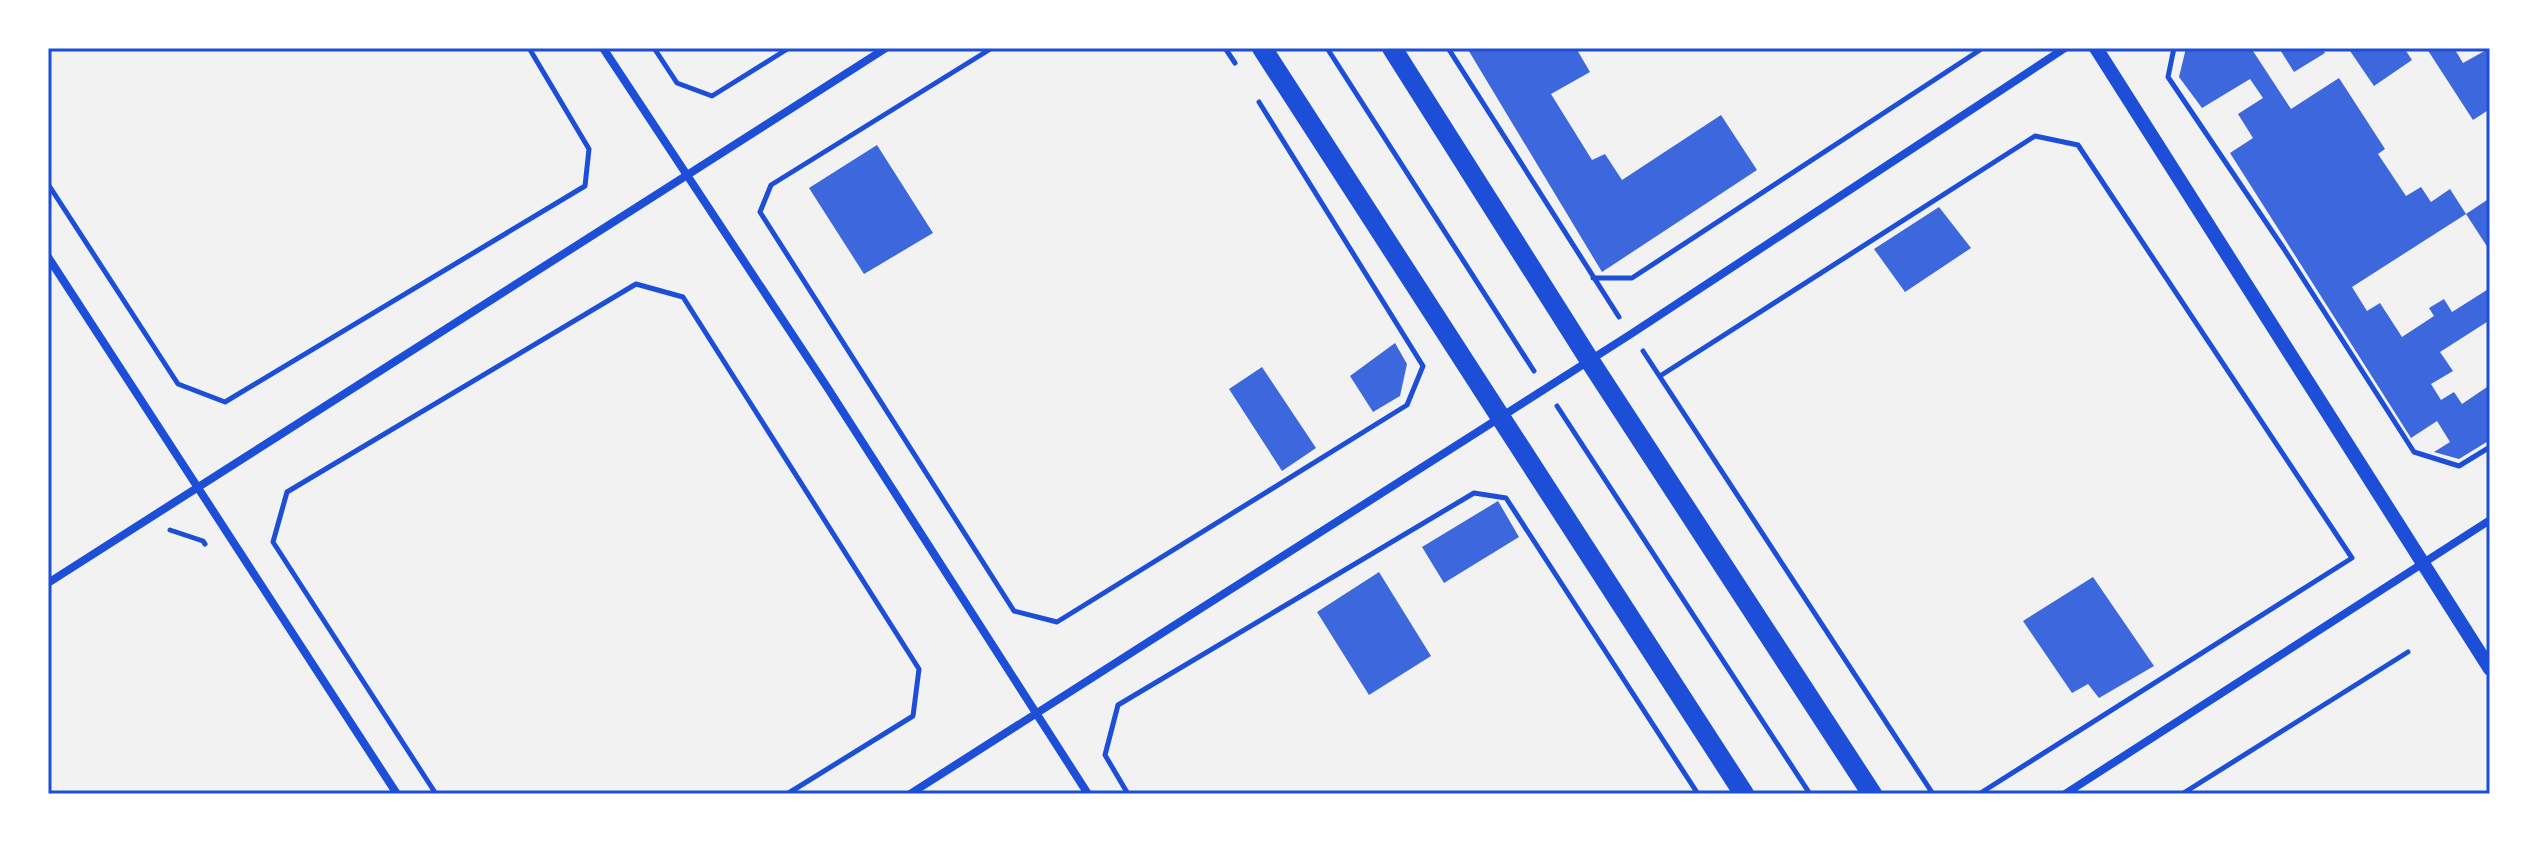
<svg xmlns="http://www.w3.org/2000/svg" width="2538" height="842" viewBox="0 0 2538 842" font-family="'PT Serif',serif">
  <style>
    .building { fill: #3d67dc }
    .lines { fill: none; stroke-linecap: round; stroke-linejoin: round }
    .path { stroke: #1d4ed8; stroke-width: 5 }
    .minor { stroke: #1d4ed8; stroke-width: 8 }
    .tertiary { stroke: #1d4ed8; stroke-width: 14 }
    .primary { stroke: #1d4ed8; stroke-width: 20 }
    .neatline { fill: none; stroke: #1d4ed8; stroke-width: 3 }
  </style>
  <rect width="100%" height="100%" fill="#f2f2f2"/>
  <path class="building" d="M 1467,48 L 1576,48 L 1590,72 L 1551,94 L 1592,160 L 1605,154 L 1622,180 L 1721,115 L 1757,170 L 1602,272 Z
    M 2186,48 L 2251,48 L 2291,109 L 2339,78 L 2385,149 L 2378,154 L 2406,196 L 2421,187 L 2431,202 L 2450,189 L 2466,214 L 2490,198 L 2490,251 L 2466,214 L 2352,287 L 2367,311 L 2380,303 L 2402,337 L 2434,316 L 2429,308 L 2444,299 L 2452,312 L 2490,288 L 2490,320 L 2440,352 L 2453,371 L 2431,384 L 2441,400 L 2454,392 L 2462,404 L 2490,385 L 2490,440 L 2459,459 L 2434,452 L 2450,442 L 2437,421 L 2411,438 L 2230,153 L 2253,138 L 2238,114 L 2263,98 L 2250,79 L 2202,108 L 2179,77 Z
    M 2279,48 L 2322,48 L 2325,53 L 2294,72 Z
    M 2348,48 L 2404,48 L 2412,60 L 2374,86 Z
    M 2429,48 L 2454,48 L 2463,63 L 2490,48 L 2490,109 L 2473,120 L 2427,49 Z
    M 877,145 L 933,233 L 864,274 L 809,188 Z
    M 1939,207 L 1971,248 L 1905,292 L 1874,249 Z
    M 1395,343 L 1407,364 L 1400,396 L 1373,412 L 1350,376 Z
    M 1262,367 L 1316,448 L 1282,471 L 1229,389 Z
    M 1498,501 L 1519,537 L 1444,583 L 1422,547 Z
    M 1379,572 L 1431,656 L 1369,695 L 1317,612 Z
    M 2093,577 L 2154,666 L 2099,698 L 2088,684 L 2072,693 L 2023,621 Z"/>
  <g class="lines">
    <path class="path" d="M 654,48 L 677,83 L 712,96 L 789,48
      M 992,48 L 771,185 L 760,212 L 1014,611 L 1057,622 L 1407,405 L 1423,366 L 1259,102
      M 1225,48 L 1235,63
      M 1327,48 L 1534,371
      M 1448,48 L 1619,317
      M 2174,48 L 2168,77 L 2284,249 L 2414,452 L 2459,466 L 2490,447
      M 48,184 L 178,384 L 225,402 L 585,186 L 589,149 L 529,48
      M 1593,278 L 1632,278 L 1983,48
      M 1643,351 L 1933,794
      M 1660,376 L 2035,136 L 2078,145 L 2352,558 L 1979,794
      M 1557,406 L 1810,794
      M 170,530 L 203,541 L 205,544
      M 436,794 L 273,542 L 287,492 L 636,284 L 683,297 L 919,669 L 913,716 L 787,794
      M 1128,794 L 1105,755 L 1118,705 L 1474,493 L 1506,498 L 1698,794
      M 2182,794 L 2408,652"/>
    <path class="minor" d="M 603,48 L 827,387 L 1088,794
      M 48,257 L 397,794
      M 48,583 L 886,48
      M 910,794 L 1631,334 L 2065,48
      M 2065,794 L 2490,520"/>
    <path class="tertiary" d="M 2096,48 L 2490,669"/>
    <path class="primary" d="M 1262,48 L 1744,794
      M 1392,48 L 1590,361 L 1872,794"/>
  </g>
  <rect width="2538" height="842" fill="none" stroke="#ffffff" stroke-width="100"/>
  <rect x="50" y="50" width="2438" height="742" class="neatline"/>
</svg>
